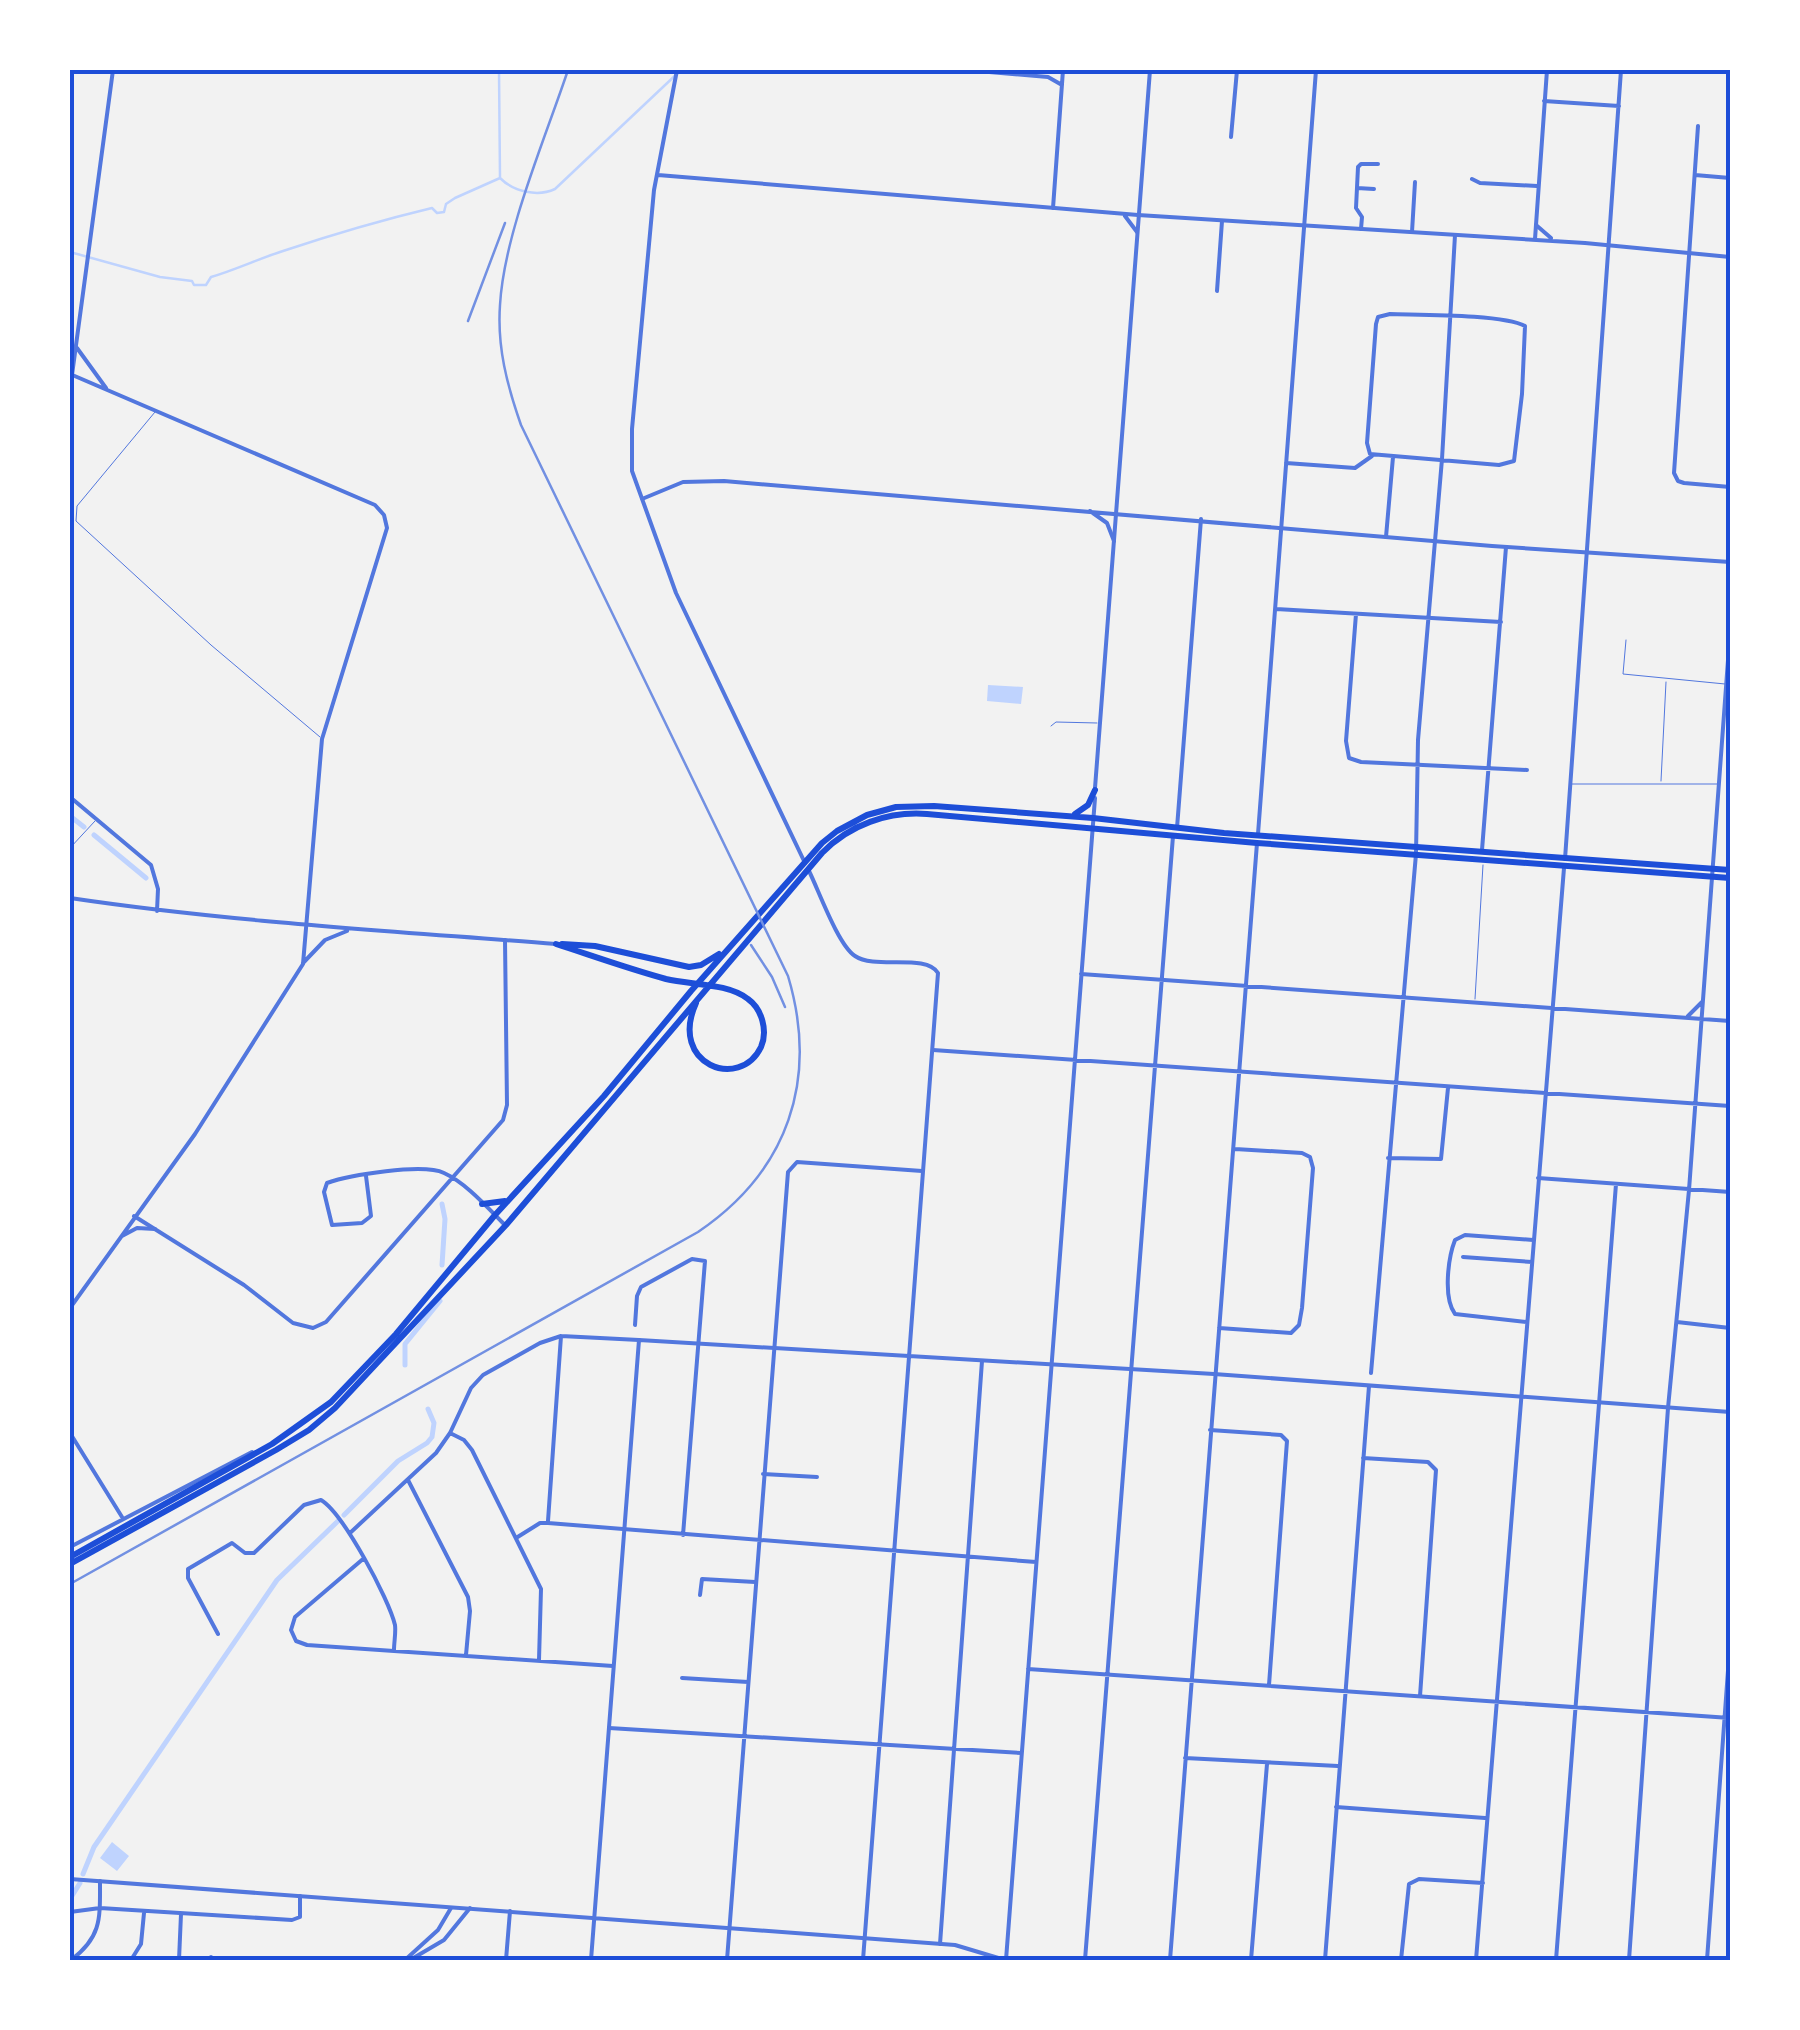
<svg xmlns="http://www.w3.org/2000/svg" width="1800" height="2030" viewBox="0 0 1800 2030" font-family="'PT Sans Narrow',sans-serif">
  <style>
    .water { fill: #bfd3fe }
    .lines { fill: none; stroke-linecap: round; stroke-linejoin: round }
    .stream { stroke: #bfd3fe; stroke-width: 2.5 }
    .canal { stroke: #bfd3fe; stroke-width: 5 }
    .service { stroke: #5277de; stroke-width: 1 }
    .minor { stroke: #5277de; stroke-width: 4 }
    .tertiary { stroke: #5277de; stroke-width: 4 }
    .trunk { stroke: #1d4ed8; stroke-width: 6 }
    .rail { stroke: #7290e2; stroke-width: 2.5 }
    .neatline { fill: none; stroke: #1d4ed8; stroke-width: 4 }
  </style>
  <rect width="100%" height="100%" fill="#f2f2f2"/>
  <path class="water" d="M 988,685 L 1023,687 L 1021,704 L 987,701 Z
    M 112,1842 L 129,1856 L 117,1871 L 100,1858 Z"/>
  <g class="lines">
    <path class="stream" d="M 499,70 L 500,178 C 514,192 538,197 555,189 L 681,70
      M 70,252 L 160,277 L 192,281 L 194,285 L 206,285 L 211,277 C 235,270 258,259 283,251 C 331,235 382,220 432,208 L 437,213 L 444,212 L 446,204 L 455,198 L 500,178"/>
    <path class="canal" d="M 70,816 L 84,827
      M 94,835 L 146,878
      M 442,1204 L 445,1219 L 442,1265
      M 405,1365 L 405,1344 L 440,1301
      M 344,1515 L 398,1461 L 427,1443 L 432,1437 L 434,1423 L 428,1409
      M 83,1874 L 94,1847 L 277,1580 L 338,1521
      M 70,1899 L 80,1883"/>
    <path class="service" d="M 155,412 L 77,506 L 76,521 L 211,645 L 320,737
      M 1626,640 L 1623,674 L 1725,684
      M 1051,726 L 1056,722 L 1097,723
      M 1661,781 L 1666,682
      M 1572,784 L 1717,784
      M 70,848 L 95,821
      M 1475,999 L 1483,865"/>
    <path class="minor" d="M 966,70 L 1048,77 L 1062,85
      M 1544,101 L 1619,106
      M 1698,126 L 1674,473 L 1678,481 L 1684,483 L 1730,487
      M 1231,137 L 1237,70
      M 1695,175 L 1730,178
      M 1472,179 L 1480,183 L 1537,186
      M 1357,188 L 1374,189
      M 1053,208 L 1063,70
      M 1361,229 L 1362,217 L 1356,208 L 1358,167 L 1361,164 L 1378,164
      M 1412,232 L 1415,182
      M 1535,239 L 1547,70
      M 1217,291 L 1222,221
      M 1390,314 C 1419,315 1503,314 1525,326 L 1522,394 L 1514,461 L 1499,465 L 1370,454 L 1367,443 L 1376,324 L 1378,317 Z
      M 1286,463 L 1355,468 L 1372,456
      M 1386,537 L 1393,457
      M 1276,609 L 1501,622
      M 1356,614 L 1346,741 L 1349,758 L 1361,762 L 1527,770
      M 1095,788 L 1150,70
      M 1177,828 L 1201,519
      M 1258,834 L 1316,70
      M 1482,850 L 1506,547
      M 1565,859 L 1621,70
      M 1081,974 L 1730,1021
      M 1688,1016 L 1702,1002
      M 933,1050 L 1730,1106
      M 1388,1158 L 1441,1159 L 1448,1088
      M 366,1176 L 371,1216 L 362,1223 L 332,1225 L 324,1192 L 327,1183 C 349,1175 423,1163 444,1173 C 466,1183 487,1207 504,1224
      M 1538,1178 L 1730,1192
      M 134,1216 L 244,1285 L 293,1323 L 313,1328 L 326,1322 L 503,1120 L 507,1105 L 505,940
      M 1463,1257 L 1532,1262
      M 1527,1322 L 1455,1314 C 1443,1298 1448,1258 1455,1240 L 1465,1235 L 1533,1240
      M 1677,1322 L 1730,1328
      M 635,1325 L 637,1296 L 641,1287 L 692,1259 L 705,1261 L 683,1535
      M 1219,1328 L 1291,1333 L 1299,1325 L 1302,1308 L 1313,1168 L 1310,1157 L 1302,1153 L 1235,1149
      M 1371,1373 L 1416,854 L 1418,740 L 1442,459 L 1455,235
      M 1210,1430 L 1281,1435 L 1287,1441 L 1269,1685
      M 70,1433 L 122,1517
      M 450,1433 L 464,1440 L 472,1450 L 541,1589 L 539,1660
      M 1363,1458 L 1428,1462 L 1436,1470 L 1420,1696
      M 763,1474 L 817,1477
      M 408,1480 L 468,1597 L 470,1611 L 466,1655
      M 548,1521 L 561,1336
      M 350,1533 L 436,1453 L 450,1433 L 471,1388 L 483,1375 L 540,1343 L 561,1336 L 639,1340
      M 516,1538 L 540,1523 L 548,1523 L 1036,1562
      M 70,1547 L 252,1452
      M 363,1559 L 295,1617 L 291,1630 L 296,1641 L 307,1645 L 613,1666
      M 700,1595 L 702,1579 L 755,1582
      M 218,1634 L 188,1578 L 188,1569 L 232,1543 L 245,1553 L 254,1553 L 304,1505 L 321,1500 C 343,1513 389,1599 395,1625 C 396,1633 394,1642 394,1650
      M 1028,1669 L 1730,1718
      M 682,1678 L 748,1682
      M 609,1728 L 1021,1753
      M 1185,1758 L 1338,1766
      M 1336,1807 L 1485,1818
      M 70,1912 L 100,1908 L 292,1920 L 300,1917 L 300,1896
      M 940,1944 L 982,1361
      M 71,1960 C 102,1937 100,1918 100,1881
      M 131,1960 L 141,1944 L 144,1913
      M 179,1960 L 181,1914
      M 211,1960 L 211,1957
      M 405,1960 L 438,1930 L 451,1908
      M 410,1960 L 444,1940 L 470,1908
      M 506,1960 L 510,1911
      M 727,1960 L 788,1172 L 797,1162 L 922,1171
      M 863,1960 L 909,1357
      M 1006,1960 L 1095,798
      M 1085,1960 L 1173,836
      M 1170,1960 L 1257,843
      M 1251,1960 L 1267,1764
      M 1325,1960 L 1369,1386
      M 1401,1960 L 1409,1884 L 1419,1879 L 1483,1883
      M 1476,1960 L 1564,868
      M 1556,1960 L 1616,1184
      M 1629,1960 L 1668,1408 L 1689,1190 L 1730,633
      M 1707,1960 L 1730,1643"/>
    <path class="tertiary" d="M 677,70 L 654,190 L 632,429 L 632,471 L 676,593 L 805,863
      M 658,175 L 1138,215 L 1585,243 L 1730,257
      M 1125,216 L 1137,232
      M 1536,225 L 1551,238
      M 77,348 L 106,388
      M 70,374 L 375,505 L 384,515 L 387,528 L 322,739 L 303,964 L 195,1134 L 70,1308
      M 72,375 L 113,70
      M 642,499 L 683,482 L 724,481 L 1492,546 L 1730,562
      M 1090,511 L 1107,523 L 1114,541
      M 70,797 L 151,865 L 158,889 L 157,911
      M 809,871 C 819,891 838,945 855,956 C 875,970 926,953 938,973 L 909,1357
      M 70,898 C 231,922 393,931 556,944
      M 303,963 L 325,940 L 347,931
      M 122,1236 L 137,1228 L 155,1229
      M 70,1879 L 955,1945 L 1005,1960
      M 591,1960 L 639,1340 L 1214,1374 L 1730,1412"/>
    <path class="trunk" d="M 1075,814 L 1088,805 L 1095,790
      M 556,944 C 593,956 629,969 666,979 C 691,985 728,983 748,999 C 762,1009 768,1031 761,1047 C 740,1091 668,1065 696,1003
      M 562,944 L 595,946 L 689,967 L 701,965 L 719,954
      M 482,1204 L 505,1201
      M 70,1557 L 272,1444 L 331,1402 L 396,1334 L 495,1215 L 604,1096 L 691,991 L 822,843 L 837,831 L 867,815 L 896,807 L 934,806 L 1093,818 L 1224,833 L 1730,870
      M 70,1564 L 276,1450 L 309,1430 L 335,1408 L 506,1225 L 822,853 C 849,825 888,811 927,814 L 1257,843 L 1730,878"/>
    <path class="rail" d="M 468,321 L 505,223
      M 751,945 L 772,977 L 785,1007
      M 70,1584 L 698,1232 C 788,1171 819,1080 788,976 L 521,425 C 507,385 497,347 500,305 C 504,234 545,139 568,70"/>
  </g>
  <rect width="1800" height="2030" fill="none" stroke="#ffffff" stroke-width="145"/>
  <rect x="72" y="72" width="1656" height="1886" class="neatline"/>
</svg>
